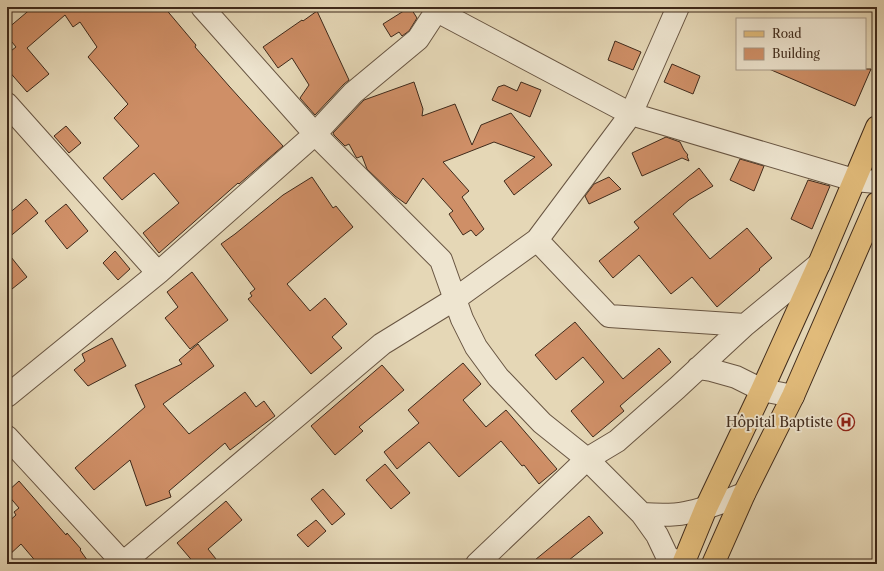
<svg xmlns="http://www.w3.org/2000/svg" width="884" height="571" viewBox="0 0 884 571" font-family="'Libre Caslon Text',serif">
  <style>
    .building { fill: #cf8f67; stroke: #3f2a1b }
    .lines { fill: none; stroke-linecap: round; stroke-linejoin: round }
    .minor-casing { stroke: #685542; stroke-width: 24 }
    .major-casing { stroke: #3f2a1b; stroke-width: 24 }
    .minor { stroke: #eee5d0; stroke-width: 22 }
    .major { stroke: #e2bc7b; stroke-width: 22 }
    .labels { text-anchor: middle; dominant-baseline: central; stroke-width: 3.5; stroke-linejoin: round; paint-order: stroke }
    .poi-label { font-size: 14px; fill: #3f2a1b; stroke: #eee5d0; text-anchor: end }
  </style>
  <rect width="100%" height="100%" fill="#e5d7b6"/>
  <filter id="stains"><feTurbulence type="fractalNoise" baseFrequency=".005" numOctaves="4"/><feColorMatrix values="0 0 0 0 .2 0 0 0 0 .09 0 0 0 0 .02 0 0 0 .5 -.17"/></filter>
  <radialGradient id="worn" r=".72"><stop offset=".6" stop-color="#630" stop-opacity="0"/><stop offset="1" stop-color="#630" stop-opacity=".3"/></radialGradient>
  <path class="building" d="M 33,7 L 164,7 L 196,45 L 195,47 L 229,86 L 283,146 L 239,184 L 238,183 L 159,253 L 143,233 L 179,203 L 154,173 L 122,200 L 103,178 L 139,146 L 114,118 L 128,104 L 88,57 L 97,47 L 80,22 L 73,27 L 65,15 L 27,48 L 49,74 L 27,92 L 7,69 L 7,54 L 16,47 L 7,36 L 7,29 Z
    M 410,7 L 417,18 L 409,31 L 402,36 L 399,32 L 391,37 L 383,24 Z
    M 317,11 L 349,80 L 344,84 L 315,115 L 300,98 L 309,85 L 292,58 L 278,68 L 263,47 L 302,20 L 303,21 Z
    M 615,41 L 641,52 L 633,70 L 608,60 Z
    M 672,64 L 700,76 L 693,94 L 664,82 Z
    M 769,69 L 871,69 L 855,106 Z
    M 414,82 L 423,109 L 422,116 L 455,104 L 472,145 L 481,125 L 511,113 L 552,165 L 514,195 L 504,181 L 535,157 L 494,142 L 443,162 L 469,191 L 462,197 L 484,229 L 476,236 L 471,230 L 463,235 L 449,214 L 453,211 L 423,178 L 406,204 L 395,196 L 367,169 L 362,156 L 357,158 L 356,157 L 349,144 L 345,146 L 334,135 L 333,133 L 364,100 Z
    M 521,82 L 541,90 L 530,117 L 492,100 L 498,87 L 504,85 L 517,91 Z
    M 66,126 L 81,143 L 69,153 L 54,136 Z
    M 666,137 L 680,142 L 684,150 L 688,155 L 687,156 L 689,161 L 682,158 L 642,176 L 632,153 Z
    M 740,159 L 764,166 L 754,191 L 730,180 Z
    M 699,168 L 713,186 L 689,200 L 673,214 L 710,259 L 747,228 L 772,258 L 759,269 L 760,270 L 717,307 L 692,277 L 671,294 L 639,255 L 613,278 L 599,261 L 639,228 L 634,222 Z
    M 312,177 L 333,208 L 336,206 L 353,227 L 287,284 L 310,311 L 325,298 L 347,324 L 332,337 L 342,348 L 311,374 L 248,299 L 252,296 L 250,293 L 255,289 L 221,244 L 235,234 L 283,195 Z
    M 609,177 L 621,189 L 589,204 L 585,196 L 594,184 Z
    M 808,180 L 830,186 L 812,229 L 791,219 Z
    M 26,199 L 38,213 L 7,239 L 7,215 Z
    M 66,204 L 88,231 L 67,249 L 45,221 Z
    M 115,251 L 130,269 L 118,280 L 103,263 Z
    M 7,252 L 27,277 L 7,293 Z
    M 192,272 L 228,320 L 190,349 L 165,318 L 178,307 L 167,292 Z
    M 575,322 L 623,379 L 659,348 L 671,362 L 620,406 L 624,411 L 593,437 L 571,411 L 604,382 L 583,357 L 556,380 L 535,355 Z
    M 112,338 L 126,366 L 88,386 L 74,370 L 85,361 L 82,354 Z
    M 198,344 L 214,366 L 163,404 L 189,434 L 245,392 L 256,407 L 264,401 L 275,416 L 230,450 L 225,443 L 169,491 L 171,497 L 146,506 L 130,460 L 94,490 L 75,468 L 145,407 L 135,385 L 182,364 L 179,360 Z
    M 463,363 L 481,384 L 463,400 L 486,427 L 506,410 L 557,469 L 539,484 L 524,465 L 522,466 L 501,441 L 459,477 L 429,442 L 397,469 L 384,452 L 419,423 L 408,410 Z
    M 382,365 L 404,390 L 359,427 L 363,431 L 335,455 L 311,426 Z
    M 385,464 L 410,493 L 391,509 L 366,480 Z
    M 19,481 L 66,535 L 67,533 L 81,549 L 80,550 L 90,564 L 38,564 L 21,544 L 7,557 L 7,523 L 16,515 L 14,512 L 19,508 L 7,494 L 7,492 Z
    M 323,489 L 345,514 L 332,525 L 311,499 Z
    M 226,501 L 242,520 L 208,549 L 220,564 L 195,564 L 177,543 Z
    M 589,516 L 603,533 L 564,564 L 530,564 Z
    M 316,520 L 326,531 L 308,547 L 297,535 Z"/>
  <g class="lines">
    <g class="minor-casing">
      <path id="minor" d="M 202,7 L 315,134 L 441,260 L 462,319 L 476,347 L 498,377 L 542,423 L 587,459 L 642,514 L 657,535 L 667,556 L 678,564
        M 437,11 L 631,114 L 854,180 L 877,182
        M 7,104 L 158,273
        M 537,240 L 609,316 L 745,325
        M 698,368 L 711,370 L 736,377 L 762,390 L 793,396
        M 7,396 L 158,273 L 315,134 L 353,93 L 418,39 L 439,7
        M 7,437 L 124,564
        M 642,514 C 656,515 671,516 685,513 C 706,509 725,501 744,494
        M 123,563 L 382,344 L 455,299 L 537,240 L 631,114 L 678,7
        M 477,564 L 587,459 L 617,441 L 677,388 L 745,325 L 819,264"/>
    </g>
    <g class="major-casing">
      <path id="major" d="M 683,564 L 706,508 L 762,390 L 819,264 L 877,127
        M 713,564 L 744,494 L 793,396 L 877,203"/>
    </g>
    <use href="#minor" class="minor"/>
    <use href="#major" class="major"/>
  </g>
  <defs>
    <g id="hospital-ring" transform="scale(0.9)"><circle r="9.5" fill="#eee5d0" stroke="#8f2418" stroke-width="1.5"/><path d="M-5-5h3v3.5h4V-5h3V5h-3V1.5h-4V5h-3Z" fill="#8f2418"/></g>
  </defs>
  <g fill-rule="evenodd">
    <use href="#hospital-ring" x="846" y="422"/>
  </g>
  <g class="labels">
    <g class="poi-label">
      <text x="833" y="422">Hôpital Baptiste</text>
    </g>
  </g>
  <rect width="884" height="571" fill="none" stroke="#e5d7b6" stroke-width="24"/>
  <rect x="8" y="8" width="868" height="555" fill="none" stroke="#3f2a1b" stroke-width="2"/>
  <rect x="12" y="12" width="860" height="547" fill="none" stroke="#3f2a1b"/>
  <rect x="736" y="18" width="130" height="52" fill="#eee5d0" stroke="#a89a88"/>
  <rect x="744" y="31" width="20" height="6" fill="#e2bc7b" stroke="#a89a88"/>
  <text x="772" y="38" font-size="12" fill="#3f2a1b">Road</text>
  <rect x="744" y="48" width="20" height="12" fill="#cf8f67" stroke="#a89a88"/>
  <text x="772" y="58" font-size="12" fill="#3f2a1b">Building</text>
  <rect width="100%" height="100%" filter="url(#stains)"/>
  <rect width="100%" height="100%" fill="url(#worn)"/>
</svg>
